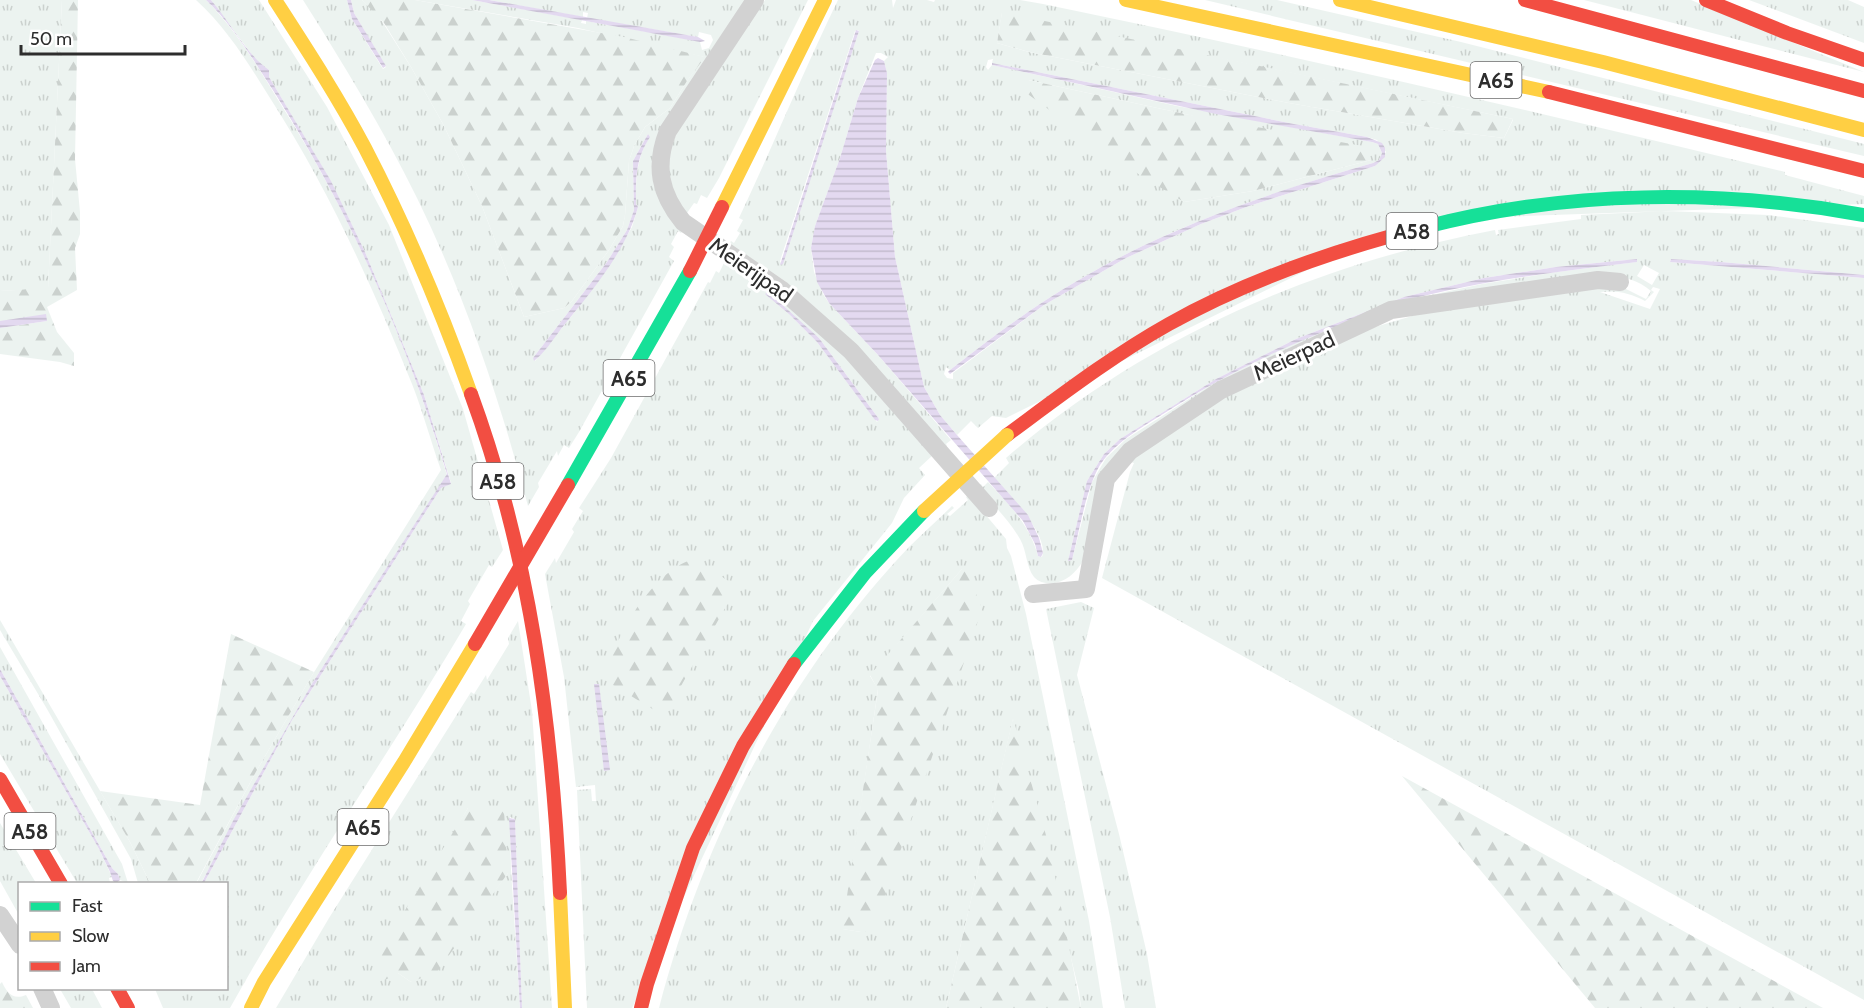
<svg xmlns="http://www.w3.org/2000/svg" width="1864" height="1008" viewBox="0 0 1864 1008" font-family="Cabin,sans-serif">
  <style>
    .grass { fill: url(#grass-tufts); fill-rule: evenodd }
    .forest { fill: url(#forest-firs) }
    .water { fill: url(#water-rules) }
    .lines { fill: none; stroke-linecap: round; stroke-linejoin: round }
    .street { stroke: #d2d2d2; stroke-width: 18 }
    .fast { stroke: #16e098; stroke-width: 14 }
    .slow { stroke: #ffcf43; stroke-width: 14 }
    .jam { stroke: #f24e42; stroke-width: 14 }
    .slow-bridge { stroke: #ffcf43; stroke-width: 14 }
    .jam-bridge { stroke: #f24e42; stroke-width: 14 }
    .labels { text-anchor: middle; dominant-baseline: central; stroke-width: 6; stroke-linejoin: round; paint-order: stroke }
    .shield { fill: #fff; stroke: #6c6c6c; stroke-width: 1.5 }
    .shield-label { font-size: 21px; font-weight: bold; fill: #2d2d2d }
    .street-label { font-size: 22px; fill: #2d2d2d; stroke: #fff }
  </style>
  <defs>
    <pattern id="grass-tufts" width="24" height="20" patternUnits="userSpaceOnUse" patternTransform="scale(1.5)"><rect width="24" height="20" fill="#ecf3f0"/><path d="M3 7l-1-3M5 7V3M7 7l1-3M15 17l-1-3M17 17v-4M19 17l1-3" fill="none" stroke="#cbd1ce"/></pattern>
    <pattern id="forest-firs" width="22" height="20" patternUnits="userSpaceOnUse" patternTransform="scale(1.5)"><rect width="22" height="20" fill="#ecf3f0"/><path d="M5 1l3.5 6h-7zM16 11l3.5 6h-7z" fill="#cbd1ce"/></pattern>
    <pattern id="water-rules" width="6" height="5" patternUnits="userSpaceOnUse" patternTransform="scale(1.5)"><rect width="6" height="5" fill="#e3d9f0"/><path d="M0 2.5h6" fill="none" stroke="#c3bbce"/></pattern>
  </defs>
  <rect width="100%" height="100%" fill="#fff"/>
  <path class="grass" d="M 0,0 L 62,0 L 48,289 L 0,291 Z
    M 196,0 L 206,0 C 236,30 258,67 280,103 C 353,218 408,344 447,475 L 313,682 L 201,883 L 196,884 L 257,770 L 311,677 L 441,470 C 431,442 423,412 412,384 C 372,285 328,188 270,98 C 248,63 227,28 196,0 Z
    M 211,0 L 259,0 L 327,107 L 389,225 L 463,409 L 503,550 L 492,567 L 489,565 L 468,601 L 470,604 L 461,621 L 466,624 C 390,753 303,877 230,1008 L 163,1008 L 155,989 L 226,988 L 226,884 L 204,883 L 292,720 L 441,488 L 451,483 L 424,395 L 365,252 L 331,182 L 269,77 L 269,70 L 258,63 Z
    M 303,0 L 347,0 L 352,19 L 383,69 L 386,67 L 354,13 L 351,0 L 362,0 L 378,15 L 411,67 L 443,124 L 482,206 L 524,317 L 564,308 L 572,301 L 609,250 L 623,226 L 625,215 L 629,161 L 634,146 L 645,127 L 670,108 L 687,81 L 704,57 L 578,28 L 415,0 L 472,0 L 582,20 L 581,23 L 586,24 L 586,21 L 697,41 L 700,42 L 702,50 L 709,48 L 713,40 L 711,35 L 699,32 L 698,37 L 587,18 L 588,13 L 583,12 L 583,17 L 489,0 L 751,0 L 657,155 L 684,229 L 681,233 L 678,231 L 671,244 L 674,247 L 669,257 L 674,261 L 579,432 L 569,448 L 564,445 L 558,456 L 557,451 L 538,483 L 539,487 L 528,506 C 500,400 465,296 417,198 C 383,129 344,65 303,0 ZM 648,134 L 649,137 C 636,161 636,178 636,204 L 638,207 L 632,227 L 615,256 L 574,313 L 535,361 L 533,358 L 607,262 L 627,230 L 634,210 L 633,161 Z
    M 765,0 L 808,0 L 719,178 L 707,198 L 701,195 L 697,204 L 694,203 L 687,213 L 690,216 L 689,218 L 668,184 L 669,152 L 682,120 Z
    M 838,0 L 892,0 L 893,8 L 896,0 L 927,0 L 934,2 L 935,0 L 1020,0 L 1043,4 C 1291,55 1538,112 1785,172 L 1785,175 L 1864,196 L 1864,204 L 1409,220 L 1006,418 L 992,416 L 978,428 L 971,421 L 957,435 L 940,415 L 924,387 L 895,257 L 886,151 L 887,73 L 884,61 L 888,57 L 881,53 L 876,53 L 858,98 L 840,158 L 815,226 L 811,248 L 814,272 L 823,294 L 829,303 L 878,355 L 951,440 L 946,444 L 947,446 L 944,450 L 821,313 L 785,281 L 729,244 L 731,241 L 734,243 L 740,233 L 737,231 L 743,220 L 739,218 C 773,146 803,72 838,0 ZM 1002,13 L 1513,119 L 1513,120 L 1504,138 L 1463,133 L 1289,103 L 1029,52 L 997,43 ZM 858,30 L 859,31 L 781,265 L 780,261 L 855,31 ZM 993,59 L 992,63 L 1294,124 L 1367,137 L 1377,140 L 1386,152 L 1375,166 L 1249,206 L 1201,224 L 1126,258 L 1044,305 L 953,373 L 953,379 L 947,378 L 944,374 L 946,367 L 950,370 C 991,338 1032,307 1077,281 C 1168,227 1272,192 1373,163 L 1379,160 L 1382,153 L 1378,144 L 1372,142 L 1177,106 L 992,65 L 988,70 L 986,67 L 988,60 ZM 1028,80 L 1185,114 L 1371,160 L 1253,191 L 1184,202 Z
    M 1205,0 L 1277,0 L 1461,42 L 1864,144 L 1864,156 Z
    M 1584,0 L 1691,0 L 1864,72 Z
    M 1749,0 L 1848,0 L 1864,7 L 1864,43 Z
    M 1666,211 L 1768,215 L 1864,228 L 1864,275 L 1721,262 L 1671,259 L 1670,262 L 1864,278 L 1864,1000 L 1102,578 L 1130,472 L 1134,463 L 1127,461 L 1127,459 L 1192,414 L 1247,383 L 1305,355 L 1375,327 L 1422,313 L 1470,303 L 1608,287 L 1626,289 L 1646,299 L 1651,291 C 1638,280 1624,276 1607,276 C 1541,283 1474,289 1410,306 C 1317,330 1204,388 1127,445 C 1086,476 1108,571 1055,583 C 1048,584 1039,583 1034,577 C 1026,567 1027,551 1020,539 C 1009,520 992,503 977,487 L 981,484 L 983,487 L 988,482 C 1009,504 1030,525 1038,556 L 1042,557 C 1050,536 1008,493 994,478 L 1009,463 L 1006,458 C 1144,338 1316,264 1495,230 L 1496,235 L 1499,234 L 1498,230 L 1581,219 L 1581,215 ZM 1637,259 L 1636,262 L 1557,272 L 1482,284 L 1403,301 L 1295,342 L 1217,381 L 1126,439 L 1106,458 L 1092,482 L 1072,560 L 1068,561 L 1087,481 L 1104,454 L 1120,439 L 1216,379 L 1296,339 L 1404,297 L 1484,278 L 1556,267 ZM 1644,265 L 1659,273 L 1652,285 L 1637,276 ZM 1653,287 L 1660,289 L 1650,309 L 1600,292 C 1616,290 1631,293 1645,301 L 1654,292 L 1651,290 Z
    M 724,255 L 826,335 L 933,455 L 919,468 L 925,475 L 904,498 L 892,523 L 813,621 L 632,1008 L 587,1008 L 577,790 L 591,789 L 592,801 L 596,801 L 595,785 L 576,787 L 564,677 L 545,574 L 555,558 L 556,563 L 574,532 L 572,529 L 583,511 L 579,508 L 611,458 L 708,282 L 710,283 L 716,271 L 719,273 C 723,266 725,262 724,255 ZM 765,295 L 819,338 L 879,419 L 877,422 L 817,342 L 789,314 Z
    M 969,495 L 1006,539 L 1007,548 L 1011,556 L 1026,614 L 1089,921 L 1103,1008 L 1081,1008 L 1079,991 L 1013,719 L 946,1008 L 659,1008 C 704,837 787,676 909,547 C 923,533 938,520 952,506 L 954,508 L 947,514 L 950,516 L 968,500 L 966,497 ZM 962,569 L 861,932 L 843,929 L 878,689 L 870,676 Z
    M 1081,602 L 1094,608 L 1077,675 L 1119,834 L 1147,954 L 1156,1008 L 1125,1008 L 1110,917 L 1046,609 Z
    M 0,620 L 130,842 L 150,883 L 138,883 L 131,859 L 47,709 L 0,630 Z
    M 518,621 L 532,711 L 552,1008 L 522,1008 L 515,819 L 510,817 L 511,870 L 520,1008 L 276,1008 L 329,918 L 471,692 L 474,694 L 486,675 L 487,680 L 509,644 L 508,638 ZM 468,808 L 508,873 L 478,913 L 411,982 L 398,973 L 440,857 Z
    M 0,647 L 122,864 L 128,883 L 120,880 L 118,874 L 112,868 L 0,669 Z
    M 0,676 L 99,849 L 112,877 L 109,878 L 110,883 L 77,883 L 0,754 Z
    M 0,823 L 36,883 L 20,884 L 19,915 L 0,881 Z
    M 60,989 L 92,989 L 102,1008 L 71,1008 Z"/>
  <path class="forest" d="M 62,0 L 78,0 L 75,159 L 80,212 L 80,234 L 75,248 L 77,290 L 47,307 L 57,332 L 74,353 L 74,366 L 60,362 L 0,354 L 0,328 L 47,321 L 0,321 L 0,291 L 48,288 Z
    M 362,0 L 415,0 L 624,37 L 705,57 L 687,81 L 670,108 L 645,127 L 634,146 L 629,161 L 625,215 L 623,226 L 609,250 L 572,301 L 564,308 L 524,317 L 482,206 L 443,124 L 411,67 L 384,23 Z
    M 1002,12 L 1513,119 L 1504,138 L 1463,133 L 1289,103 L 1029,52 L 997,43 Z
    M 1028,80 L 1185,114 L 1368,147 L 1371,160 L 1253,191 L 1184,202 L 1127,167 L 1025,92 Z
    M 688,561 L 706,566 L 737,587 L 664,716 L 608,682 C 608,643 651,575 688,561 Z
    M 966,568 L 982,609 L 879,914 L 872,931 L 861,932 L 842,929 L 878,690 L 870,675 L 962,569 Z
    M 231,634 L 314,672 L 257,770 L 196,883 L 150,883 L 130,842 L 100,791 L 200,805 Z
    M 1013,718 L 1049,846 L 1081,1008 L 946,1008 Z
    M 1402,776 L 1823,1008 L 1595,1008 Z
    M 468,808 L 504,811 L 508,873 L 437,972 L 411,982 L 398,973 L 385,980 L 375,959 Z
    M 2,982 C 6,991 12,1001 26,995 L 33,1008 L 0,1008 L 0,984 Z"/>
  <path class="water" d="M 206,0 L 211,0 C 231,23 245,53 269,70 L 269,77 L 331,181 L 365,252 L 424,395 L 451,484 L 441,488 L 292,720 L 204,883 L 201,884 L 234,819 L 313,682 L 447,474 C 407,341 350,213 276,95 C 255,63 234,26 206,0 Z
    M 347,0 L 351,0 L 354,13 L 386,66 L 383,68 L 352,19 Z
    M 472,0 L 489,0 L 698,37 L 705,41 L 700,42 Z
    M 856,30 L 859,31 L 783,264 L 780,265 Z
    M 878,58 L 884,61 L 887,73 L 886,151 L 895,257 L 924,387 L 940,415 L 957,435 L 1028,515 L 1039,538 L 1043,553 L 1041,557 L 1038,556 L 1035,544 L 1023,521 L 878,355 L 829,303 L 817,282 L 811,248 L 815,226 L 840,158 L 858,98 L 875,60 Z
    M 992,63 L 1294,124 L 1367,137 L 1382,143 L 1385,148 L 1385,157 L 1375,166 L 1249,206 L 1201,224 L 1126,258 L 1044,305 L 950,374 L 948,372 L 950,370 C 991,338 1032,307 1077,281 C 1168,227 1271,192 1373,163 L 1379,160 L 1382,153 L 1378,144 L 1372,142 L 1216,114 L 992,65 Z
    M 648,134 L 650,137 C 635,160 636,178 636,204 L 638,207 C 626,252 590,293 561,329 C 553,340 544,353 534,361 L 533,358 L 607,262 L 627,230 L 634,210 L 633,161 Z
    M 1637,259 L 1637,262 C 1559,272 1480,280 1404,301 C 1386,306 1367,315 1349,322 C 1287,345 1227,373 1171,409 C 1146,425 1117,440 1100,465 C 1086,488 1079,533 1072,560 L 1068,561 L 1087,481 L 1104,454 L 1120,439 L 1216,379 L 1296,339 L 1404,297 L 1484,278 L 1556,267 Z
    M 1671,259 L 1721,262 L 1864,275 L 1864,278 L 1670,262 Z
    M 768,292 L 819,338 L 879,419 L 878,421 L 875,420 L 817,342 L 789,314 L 765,294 Z
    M 46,314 L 47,321 L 0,328 L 0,321 Z
    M 0,669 L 112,868 L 118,874 L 120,880 L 116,883 L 113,881 L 110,872 L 99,849 L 0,676 Z
    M 594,684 L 599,684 L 610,770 L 604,771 Z
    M 509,818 L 515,819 L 522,1008 L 520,1008 Z"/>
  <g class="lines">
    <path class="street" d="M 755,0 L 668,131 C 654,166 660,194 683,222 L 782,290 L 851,351 L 989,508
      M 1033,594 L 1086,589 L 1106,479 L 1130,451 L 1221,390 L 1391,310 L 1598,280 L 1620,282
      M 0,915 L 20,945
      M 42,988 L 51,1008"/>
    <path class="fast" d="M 1425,227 C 1567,190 1720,189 1864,215
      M 568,485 L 690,271
      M 794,664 L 865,573 L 924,511"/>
    <path class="slow" d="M 275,0 C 306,48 338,97 365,148 C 406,227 441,310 471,394
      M 1126,0 L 1549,92
      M 1340,0 L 1603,62 L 1864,130
      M 722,207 L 825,0
      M 560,893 L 565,1008
      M 251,1008 L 264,982 L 404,762 L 475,644"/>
    <path class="jam" d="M 1525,0 L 1864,91
      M 1706,0 L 1787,33 L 1864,60
      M 1549,92 L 1864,171
      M 471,394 C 530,555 552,723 560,893
      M 1007,435 C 1060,396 1112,356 1169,324 C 1248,280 1338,249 1425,227
      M 0,779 L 61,884
      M 117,988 L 128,1008
      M 641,1008 L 647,984 L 693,848 L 743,746 L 794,664"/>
    <path class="slow-bridge" d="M 924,511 L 1007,435"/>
    <path class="jam-bridge" d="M 690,271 L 722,207
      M 475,644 L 568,485"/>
  </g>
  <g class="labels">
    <g class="shield">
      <rect x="1470.5" y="62" width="51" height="36" rx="4.5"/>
      <rect x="1386.5" y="213" width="51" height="36" rx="4.5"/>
      <rect x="603.5" y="360" width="51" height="36" rx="4.5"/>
      <rect x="472.5" y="463" width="51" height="36" rx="4.5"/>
      <rect x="337.5" y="809" width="51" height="36" rx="4.5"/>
      <rect x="4.5" y="813" width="51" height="36" rx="4.5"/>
    </g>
    <g class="shield-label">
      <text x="1496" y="80">A65</text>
      <text x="1412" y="231">A58</text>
      <text x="629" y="378">A65</text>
      <text x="498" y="481">A58</text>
      <text x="363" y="827">A65</text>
      <text x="30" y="831">A58</text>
    </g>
    <g class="street-label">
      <text transform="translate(751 270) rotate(35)">Meierijpad</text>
      <text transform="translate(1294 356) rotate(-25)">Meierpad</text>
    </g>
  </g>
  <rect x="18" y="882" width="210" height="108" fill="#ffffff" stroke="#ababab" stroke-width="1.5"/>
  <rect x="30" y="902" width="30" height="9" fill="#16e098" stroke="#ababab" stroke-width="1.5"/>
  <text x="72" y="912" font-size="18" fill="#2d2d2d">Fast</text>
  <rect x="30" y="932" width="30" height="9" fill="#ffcf43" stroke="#ababab" stroke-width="1.5"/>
  <text x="72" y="942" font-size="18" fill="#2d2d2d">Slow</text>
  <rect x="30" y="962" width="30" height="9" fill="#f24e42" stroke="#ababab" stroke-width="1.5"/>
  <text x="72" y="972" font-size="18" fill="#2d2d2d">Jam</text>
  <path d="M21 45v9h164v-9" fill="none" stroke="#2d2d2d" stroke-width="3"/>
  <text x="30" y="45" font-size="18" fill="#2d2d2d" stroke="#ffffff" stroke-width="4.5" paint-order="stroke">50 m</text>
</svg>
